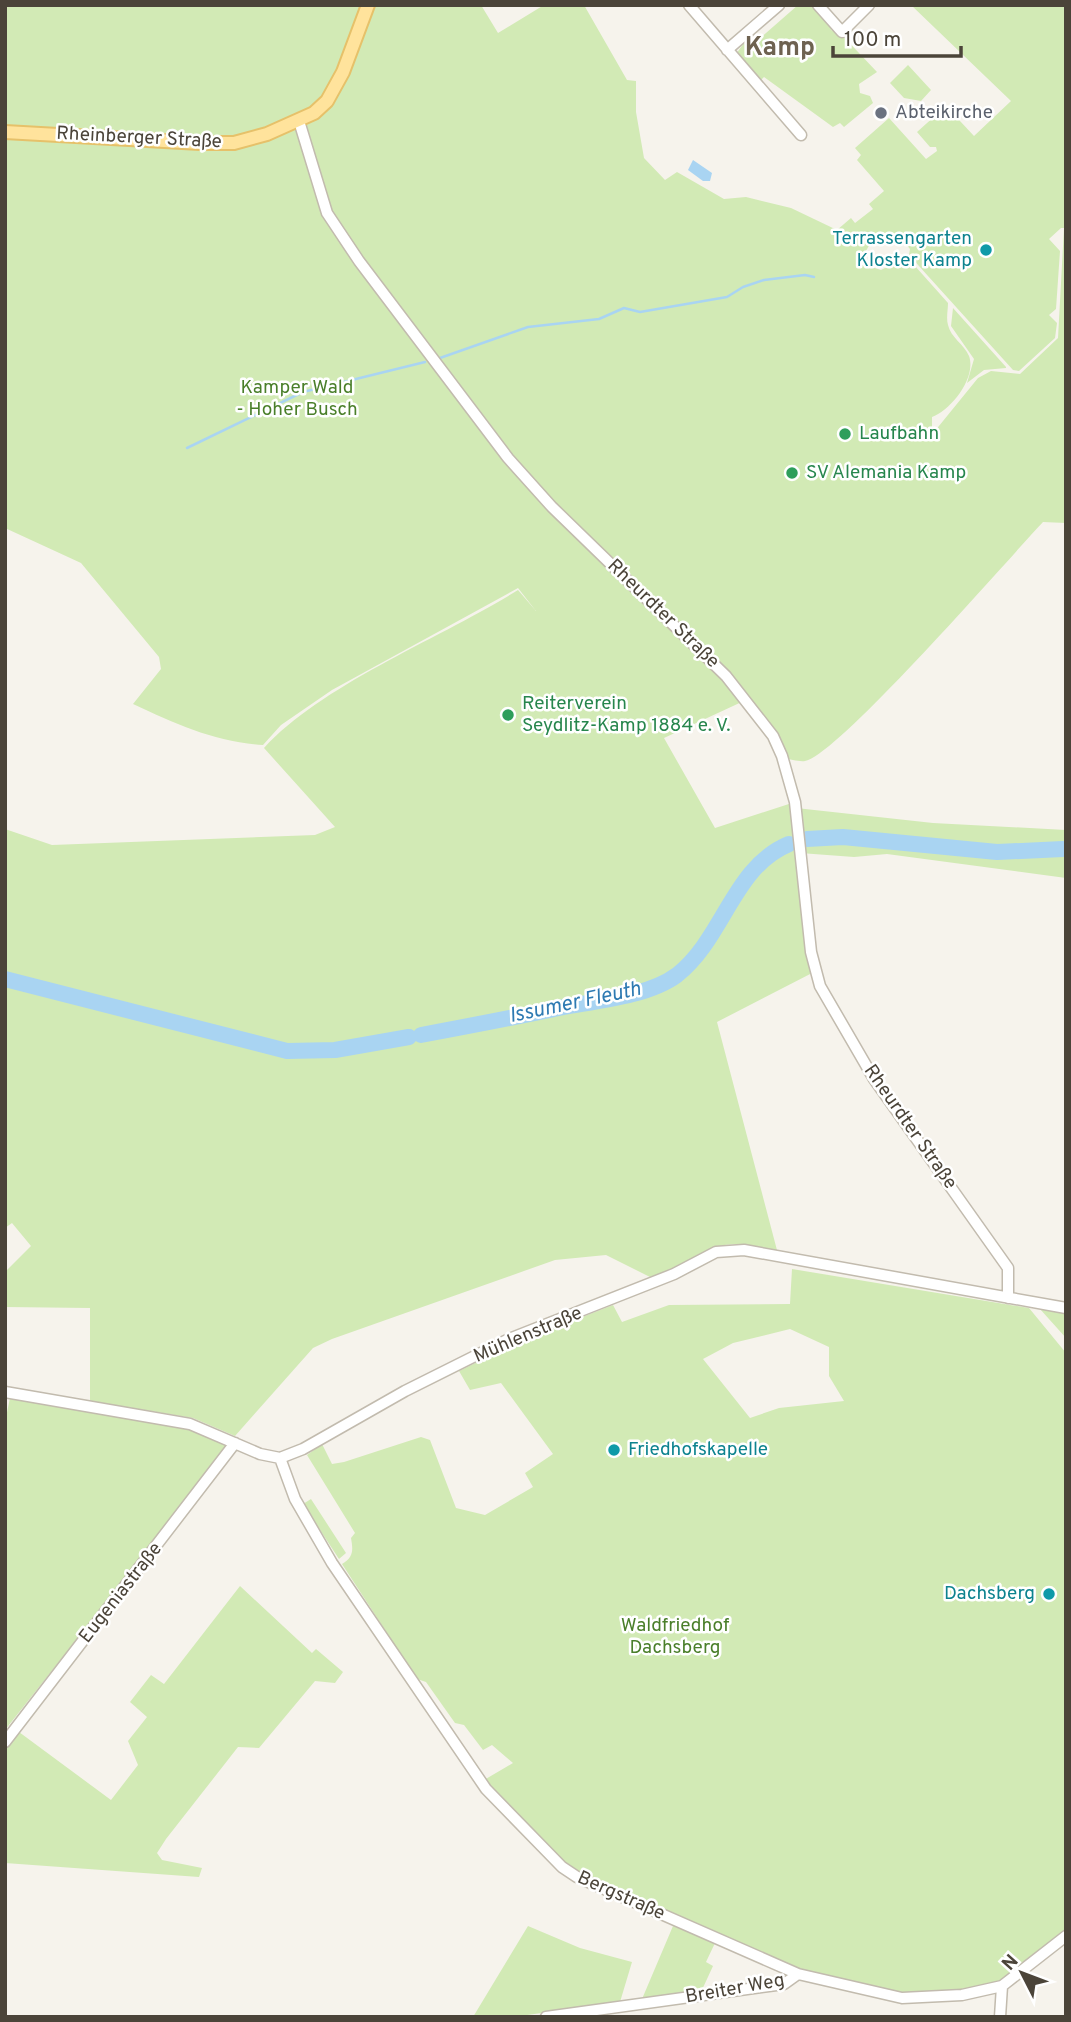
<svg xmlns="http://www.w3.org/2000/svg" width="1071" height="2022" viewBox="0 0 1071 2022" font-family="Overpass,sans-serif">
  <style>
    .green { fill: #d2eab5; fill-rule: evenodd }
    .water { fill: #a9d4f2 }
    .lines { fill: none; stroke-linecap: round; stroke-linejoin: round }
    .stream { stroke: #a9d4f2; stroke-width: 2.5 }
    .river { stroke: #a9d4f2; stroke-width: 16 }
    .minor-casing { stroke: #c2bbae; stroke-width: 13 }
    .major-casing { stroke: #e6c16a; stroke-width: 16 }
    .minor { stroke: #fff; stroke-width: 10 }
    .major { stroke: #ffe39c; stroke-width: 12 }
    .worship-dot { fill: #6b7280; stroke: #fff; stroke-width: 2.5 }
    .culture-dot { fill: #0f9aa8; stroke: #fff; stroke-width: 2.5 }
    .leisure-dot { fill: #2e9e5b; stroke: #fff; stroke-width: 2.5 }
    .labels { text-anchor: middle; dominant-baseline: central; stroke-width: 5; stroke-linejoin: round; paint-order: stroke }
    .worship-label { font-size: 19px; fill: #5b616d; stroke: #fff; text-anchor: start }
    .street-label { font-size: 19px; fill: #4b4439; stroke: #fff }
    .culture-label { font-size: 19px; fill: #0d838f; stroke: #fff; text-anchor: end }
    .park-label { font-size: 19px; fill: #4a7f2a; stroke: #fff }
    .leisure-label { font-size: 19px; fill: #27864d; stroke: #fff; text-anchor: start }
    .water-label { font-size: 21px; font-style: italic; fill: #2e7ab2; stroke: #fff }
    .district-label { font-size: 26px; font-weight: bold; fill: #6e6250; stroke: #fff }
  </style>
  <rect width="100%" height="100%" fill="#f6f3ec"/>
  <path class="green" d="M 5,5 L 481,5 L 498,33 L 544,5 L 584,5 L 627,80 L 636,81 L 636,112 L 644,158 L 665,180 L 677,172 L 724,199 L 746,197 L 791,208 L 837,230 L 851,218 L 855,223 L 873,209 L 869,204 L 884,191 L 857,160 L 861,155 L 855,148 L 889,118 L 926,159 L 937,151 L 936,147 L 930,147 L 917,132 L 946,106 L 974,136 L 1011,101 L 911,5 L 1066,5 L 1066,523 L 1043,522 C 1009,558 837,756 805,761 C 799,762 790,759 784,758 L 746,700 L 664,738 L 715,828 L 795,802 L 796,808 L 933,823 L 1066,830 L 1066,878 L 887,854 L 854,857 L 800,853 L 816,971 L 717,1022 L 778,1254 C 711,1229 710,1257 654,1279 L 606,1255 L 555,1260 L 332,1339 L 313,1348 L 235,1436 L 193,1418 L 90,1401 L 90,1308 L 5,1307 L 5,1272 L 31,1246 L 12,1223 L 5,1228 L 5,829 L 52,845 L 315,835 L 335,827 L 264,748 C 322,684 443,637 518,590 L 536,611 L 518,588 L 332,690 L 281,725 L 263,745 C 215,742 176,724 133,704 L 161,669 L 159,657 L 81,563 L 5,528 ZM 1061,228 L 1064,228 L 1058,338 L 1020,374 L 991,371 L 978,378 L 930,437 L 927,434 L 932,429 L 932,417 C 950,411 977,378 969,356 C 964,344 951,338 948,325 C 946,318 948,310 948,303 L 907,257 L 881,270 L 859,263 L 874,237 L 885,234 L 892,239 L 899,236 L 910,249 L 909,255 L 1013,370 L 1019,371 L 1055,338 L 1057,323 L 1049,315 L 1056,309 L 1060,251 L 1049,239 Z
    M 798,5 L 815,5 L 829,21 L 831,30 L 840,33 L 877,72 L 859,84 L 860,93 L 870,96 L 873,103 L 844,127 L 840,123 L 833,127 L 764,77 L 760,81 L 736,54 L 744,43 L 749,48 Z
    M 908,65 L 931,90 L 921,101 L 904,98 L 890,83 Z
    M 953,308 L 1006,367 L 1006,368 L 984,370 L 967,383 L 974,359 L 951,326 Z
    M 792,1269 L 1029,1308 L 1066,1353 L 1066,1933 L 1005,1984 L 949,1993 L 899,1994 L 800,1971 L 569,1869 L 484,1780 L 513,1763 L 492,1745 L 483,1750 L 464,1725 L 455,1723 L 426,1682 L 417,1679 L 342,1564 C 354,1557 353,1550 351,1538 L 355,1533 L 307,1455 L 322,1444 L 332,1464 L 344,1462 L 421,1437 L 430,1440 L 456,1508 L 485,1515 L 533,1487 L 525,1473 L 553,1454 L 501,1383 L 470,1390 L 459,1371 L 518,1342 L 613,1305 L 622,1322 L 669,1305 L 790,1304 ZM 790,1329 L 829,1347 L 829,1376 L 844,1401 L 779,1408 L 750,1418 L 703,1359 L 733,1343 Z
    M 1040,1309 L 1066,1312 L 1066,1338 Z
    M 10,1398 C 61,1406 193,1419 229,1447 L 5,1730 L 5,1422 Z
    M 311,1499 L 346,1553 L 339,1559 L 303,1504 Z
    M 240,1586 L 312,1653 L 316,1649 L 343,1672 L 335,1683 L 315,1681 L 259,1748 L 238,1747 L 166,1839 L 157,1853 L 162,1860 L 202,1868 L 199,1877 L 5,1863 L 5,1749 L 19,1732 L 111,1800 L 138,1765 L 128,1741 L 147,1717 L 130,1702 L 151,1675 L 164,1684 Z
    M 528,1926 L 580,1948 L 632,1962 L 620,2002 L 513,2017 L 473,2017 Z
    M 673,1926 L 715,1943 L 706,1962 L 713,1966 L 701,1992 L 642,1999 Z"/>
  <path class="water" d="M 693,160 L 712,173 L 710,181 L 703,181 L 688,170 Z"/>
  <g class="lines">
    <path class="stream" d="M 440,358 L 528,327 L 599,319 L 624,308 L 640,312 L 727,297 L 743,287 L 764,280 L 805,275 L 814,277
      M 187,448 L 303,392 L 425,362"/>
    <path class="river" d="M 807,839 L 843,837 L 997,852 L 1063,849
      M 5,979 L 287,1051 L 335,1050 L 409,1037
      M 421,1035 C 469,1026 516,1017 564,1007 C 597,1001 649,996 677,975 C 724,938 733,867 789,844"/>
    <g class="minor-casing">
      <path id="minor" d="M 689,5 L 801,135
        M 818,5 L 842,32 L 869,5
        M 727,50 L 779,5
        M 299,121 L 327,213 L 359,261 L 508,458 L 552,507 L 726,676 L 773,736 L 782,756 L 795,802 L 811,952 L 820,986 L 874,1079 L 1008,1268 L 1008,1298
        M 5,1392 L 190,1424 L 260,1454 L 280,1458 L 303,1449 L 405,1391 L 509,1339 L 674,1274 L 716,1252 L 744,1250 L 1066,1308
        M 280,1458 L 295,1499 L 332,1563 L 486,1789 L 562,1867 L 577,1877 L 798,1974 L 902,1998 L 962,1995 L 1002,1986 L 1066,1936
        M 5,1742 L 235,1443
        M 546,2017 L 784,1984 L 798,1974
        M 1000,2017 L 1002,1986"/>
    </g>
    <g class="major-casing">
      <path id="major" d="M 5,132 L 200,143 L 234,143 L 267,134 L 314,113 L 327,101 L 343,72 L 368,5"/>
    </g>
    <use href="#minor" class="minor"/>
    <use href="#major" class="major"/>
  </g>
  <circle class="worship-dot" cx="881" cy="113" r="7"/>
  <g class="culture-dot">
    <circle cx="986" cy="250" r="7"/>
    <circle cx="614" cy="1450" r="7"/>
    <circle cx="1049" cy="1594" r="7"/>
  </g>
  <g class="leisure-dot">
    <circle cx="845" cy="434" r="7"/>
    <circle cx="792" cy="473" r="7"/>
    <circle cx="508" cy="715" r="7"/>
  </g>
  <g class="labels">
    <g class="worship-label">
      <text x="895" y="113">Abteikirche</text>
    </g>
    <g class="street-label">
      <text transform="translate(139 138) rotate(3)">Rheinberger Straße</text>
      <text transform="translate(663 614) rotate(44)">Rheurdter Straße</text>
      <text transform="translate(910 1127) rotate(55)">Rheurdter Straße</text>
      <text transform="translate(528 1335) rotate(-23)">Mühlenstraße</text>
      <text transform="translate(121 1593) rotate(-52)">Eugeniastraße</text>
      <text transform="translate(621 1896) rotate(24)">Bergstraße</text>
      <text transform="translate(735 1989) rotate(-10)">Breiter Weg</text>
    </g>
    <g class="culture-label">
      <text x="972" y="239">Terrassengarten<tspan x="972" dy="22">Kloster Kamp</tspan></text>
      <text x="628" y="1450" text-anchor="start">Friedhofskapelle</text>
      <text x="1035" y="1594">Dachsberg</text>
    </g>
    <g class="park-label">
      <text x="297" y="388">Kamper Wald<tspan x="297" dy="22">- Hoher Busch</tspan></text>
      <text x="675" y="1626">Waldfriedhof<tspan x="675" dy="22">Dachsberg</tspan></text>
    </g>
    <g class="leisure-label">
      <text x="859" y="434">Laufbahn</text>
      <text x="806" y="473">SV Alemania Kamp</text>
      <text x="522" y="704">Reiterverein<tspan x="522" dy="22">Seydlitz-Kamp 1884 e. V.</tspan></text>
    </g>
    <g class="water-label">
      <text transform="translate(575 1003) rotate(-12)">Issumer Fleuth</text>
    </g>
    <g class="district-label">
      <text x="780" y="48">Kamp</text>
    </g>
  </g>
  <rect width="1071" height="2022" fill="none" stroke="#4b4439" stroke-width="14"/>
  <g transform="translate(1022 1973) rotate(312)" stroke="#ffffff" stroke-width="5" paint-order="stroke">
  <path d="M0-5L12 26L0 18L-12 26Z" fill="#4b4439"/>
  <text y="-10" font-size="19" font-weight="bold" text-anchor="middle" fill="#4b4439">N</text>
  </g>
  <path d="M833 46v10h128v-10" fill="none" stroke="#4b4439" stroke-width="3.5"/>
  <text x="844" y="46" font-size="21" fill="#4b4439" stroke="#ffffff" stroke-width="5" paint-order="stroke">100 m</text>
</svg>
